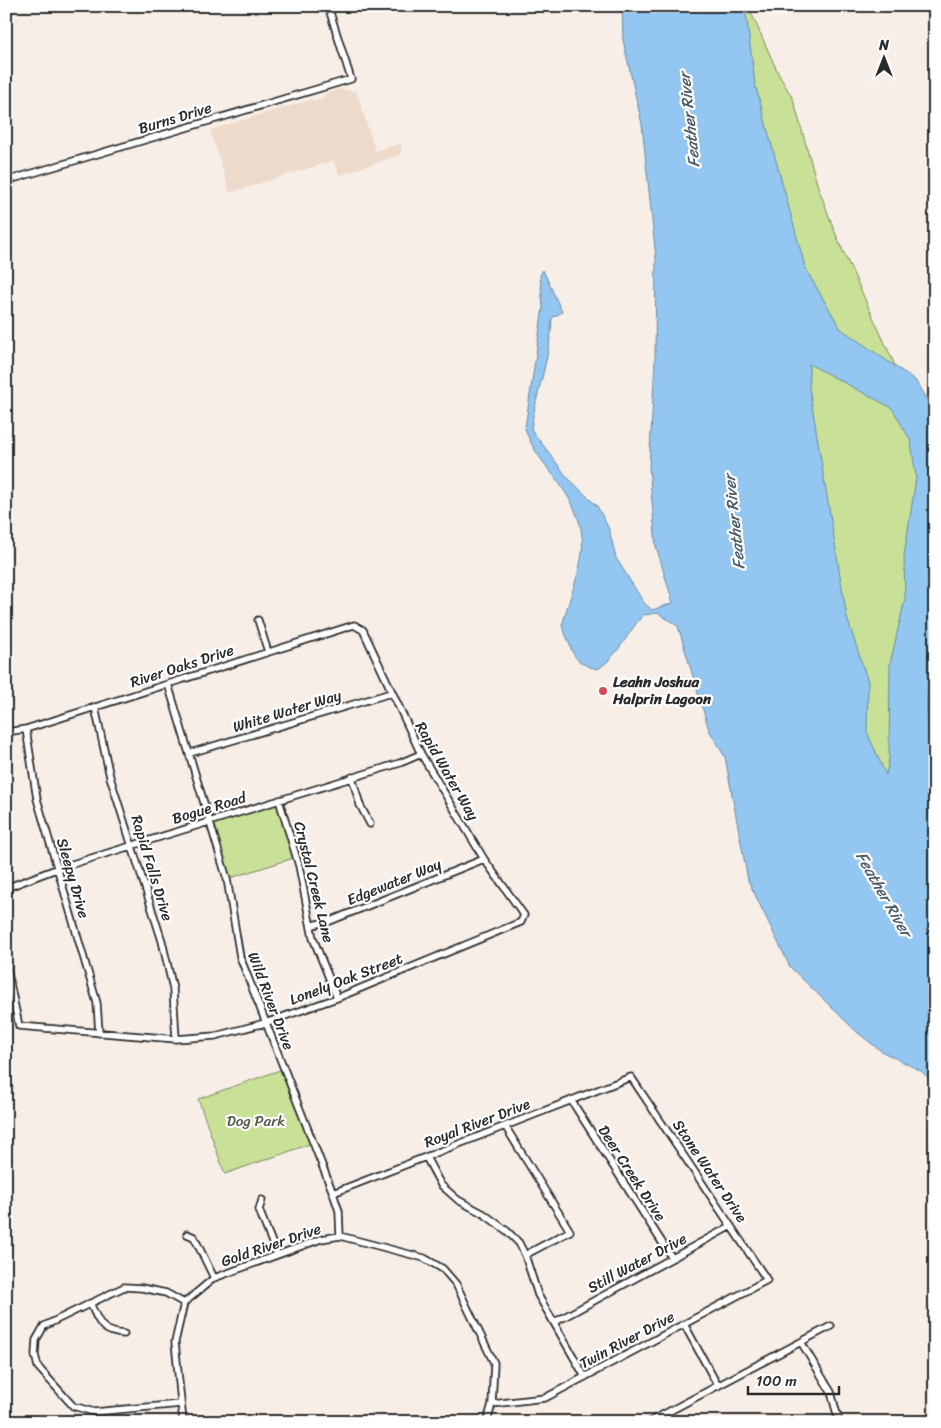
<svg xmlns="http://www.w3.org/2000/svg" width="941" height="1428" viewBox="0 0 941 1428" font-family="Sriracha,sans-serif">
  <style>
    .built { fill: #eddaca }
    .green { fill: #c8e197; stroke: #7a8661 }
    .water { fill: #93c7f1; stroke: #6989a2; fill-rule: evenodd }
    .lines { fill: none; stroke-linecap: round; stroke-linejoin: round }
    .minor-casing { stroke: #2b2b2b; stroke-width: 9 }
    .minor { stroke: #fff; stroke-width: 5.5 }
    .poi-dot { fill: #d1495b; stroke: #fff; stroke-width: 2 }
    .labels { text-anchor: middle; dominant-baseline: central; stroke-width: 4.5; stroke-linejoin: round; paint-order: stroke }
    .street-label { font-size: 15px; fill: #2b2b2b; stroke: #fff }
    .poi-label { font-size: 15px; font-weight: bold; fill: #2b2b2b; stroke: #fff; text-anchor: start }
    .park-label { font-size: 15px; fill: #525846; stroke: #fff }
    .water-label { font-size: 16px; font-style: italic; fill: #4a5a66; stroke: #fff }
  </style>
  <rect width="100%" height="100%" fill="#f7eee7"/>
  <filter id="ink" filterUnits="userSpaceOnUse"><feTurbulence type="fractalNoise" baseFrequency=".02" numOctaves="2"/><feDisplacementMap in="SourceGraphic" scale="10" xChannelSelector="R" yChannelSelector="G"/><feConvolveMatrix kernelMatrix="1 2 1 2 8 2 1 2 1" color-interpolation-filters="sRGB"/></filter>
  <g filter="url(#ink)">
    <path class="built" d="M 340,89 L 357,92 L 375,151 L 402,143 L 400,155 L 339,175 L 334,160 L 230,193 L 210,130 L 313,99 L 314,101 L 324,98 L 325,94 Z"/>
    <path class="green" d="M 738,6 L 748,6 L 779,75 L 793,99 L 818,187 L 838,240 L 923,427 L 897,799 L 847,714 L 765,190 Z
      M 279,800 L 297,857 L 227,879 L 210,821 Z
      M 283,1069 L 313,1143 L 225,1174 L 198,1099 Z"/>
    <path class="water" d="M 622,6 L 745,6 L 755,84 L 806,270 L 841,329 L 915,380 L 935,414 L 935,586 L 927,705 L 935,806 L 935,1084 L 921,1071 L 881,1051 L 858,1033 L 790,967 L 748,880 L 725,757 L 709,730 L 678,626 L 658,613 L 643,615 C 628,632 618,656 598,669 C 570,664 573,648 562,626 C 578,565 600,541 559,483 C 546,465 531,449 525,428 L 543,307 L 540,275 L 543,270 L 562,312 L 552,318 C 551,356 536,392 531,429 L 567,477 L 597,506 L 609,529 L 616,558 L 644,603 L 652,610 L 673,603 L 656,546 L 649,468 L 655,362 L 656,258 L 642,124 L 623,40 ZM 809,364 L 892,408 L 911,441 L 916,478 L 904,556 L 905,599 L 890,664 L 889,759 L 886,775 L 867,732 L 868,682 L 847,618 L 809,387 Z"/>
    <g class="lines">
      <g class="minor-casing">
        <path id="minor" d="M 6,181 L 351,79 L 328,6
          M 258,620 L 268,652
          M 168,684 L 227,879 L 240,957 L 333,1193 L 339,1211 L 340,1236
          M 95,707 L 110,777 L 162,941 L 173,989 L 176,1039
          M 26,729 L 37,799 L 97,1003 L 99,1033
          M 6,732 L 26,729 L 354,625 L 363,630 L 421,754 L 484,859 L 524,915 L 521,922 L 337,998 L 265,1023 L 215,1036 L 176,1039 L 19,1026 L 6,964
          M 190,753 L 391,693
          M 352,777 L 360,805 L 370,824
          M 279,800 L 299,866 L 313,938 L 337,998
          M 6,888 L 56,869 L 400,763 L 421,754
          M 313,925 L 330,921 L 484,859
          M 571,1100 L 672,1258
          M 505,1126 L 570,1231 L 525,1255
          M 426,1157 L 441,1185 L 458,1200 L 484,1214 L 507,1231 L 519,1243 L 525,1255 L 538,1295 L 585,1377
          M 333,1193 L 631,1077 L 767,1280 L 545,1398 L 492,1404
          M 262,1200 L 259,1210 L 277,1255
          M 187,1234 L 194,1237 L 214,1278
          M 90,1303 C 99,1322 100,1332 124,1334
          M 555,1322 L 731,1226
          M 684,1324 L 718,1386
          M 801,1342 L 831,1392 L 839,1422
          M 181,1404 L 94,1412 L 73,1406 L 38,1367 L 35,1355 L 36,1340 L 44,1326 L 124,1287 L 142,1288 L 166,1293 L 184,1303
          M 183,1422 L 175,1342 L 184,1303 L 214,1278 L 321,1239 L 340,1236 L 424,1258 L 443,1269 L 456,1284 L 494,1363 L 492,1404 L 487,1422
          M 649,1422 L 831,1326
          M 831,1422 L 839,1420"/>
      </g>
      <use href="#minor" class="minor"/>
    </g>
  </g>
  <circle class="poi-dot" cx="603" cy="691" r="5"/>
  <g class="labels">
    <g class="street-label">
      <text transform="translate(175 118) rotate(-17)">Burns Drive</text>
      <text transform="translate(182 666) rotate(-18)">River Oaks Drive</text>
      <text transform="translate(287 711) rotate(-17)">White Water Way</text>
      <text transform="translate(447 771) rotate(60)">Rapid Water Way</text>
      <text transform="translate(209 808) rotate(-17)">Bogue Road</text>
      <text transform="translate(152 868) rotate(73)">Rapid Falls Drive</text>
      <text transform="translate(73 878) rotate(74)">Sleepy Drive</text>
      <text transform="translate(314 882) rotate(76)">Crystal Creek Lane</text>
      <text transform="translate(394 882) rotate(-22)">Edgewater Way</text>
      <text transform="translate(346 979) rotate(-21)">Lonely Oak Street</text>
      <text transform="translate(271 1001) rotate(69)">Wild River Drive</text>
      <text transform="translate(477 1123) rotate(-21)">Royal River Drive</text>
      <text transform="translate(710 1171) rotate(56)">Stone Water Drive</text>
      <text transform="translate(632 1173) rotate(57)">Deer Creek Drive</text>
      <text transform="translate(271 1245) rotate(-19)">Gold River Drive</text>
      <text transform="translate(637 1263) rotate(-28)">Still Water Drive</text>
      <text transform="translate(627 1340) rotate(-28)">Twin River Drive</text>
    </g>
    <g class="poi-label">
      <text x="613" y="682">Leahn Joshua<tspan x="613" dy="17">Halprin Lagoon</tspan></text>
    </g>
    <g class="park-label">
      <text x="256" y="1121">Dog Park</text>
    </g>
    <g class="water-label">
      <text transform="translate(689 120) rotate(-96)">Feather River</text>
      <text transform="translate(734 522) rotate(-96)">Feather River</text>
      <text transform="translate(884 894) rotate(60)">Feather River</text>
    </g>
  </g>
  <rect width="941" height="1428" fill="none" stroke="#fff" stroke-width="25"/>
  <rect x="12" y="12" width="916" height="1403" fill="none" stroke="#2b2b2b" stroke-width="2" filter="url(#ink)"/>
  <g transform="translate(884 58)" stroke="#ffffff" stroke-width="4" paint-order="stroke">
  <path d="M0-4L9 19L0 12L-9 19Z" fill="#2b2b2b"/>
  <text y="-8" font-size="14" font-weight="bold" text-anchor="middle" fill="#2b2b2b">N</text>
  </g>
  <path d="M748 1386v8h91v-8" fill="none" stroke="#2b2b2b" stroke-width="2.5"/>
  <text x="756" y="1386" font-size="15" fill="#2b2b2b" stroke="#ffffff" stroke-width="4" paint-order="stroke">100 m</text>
</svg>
